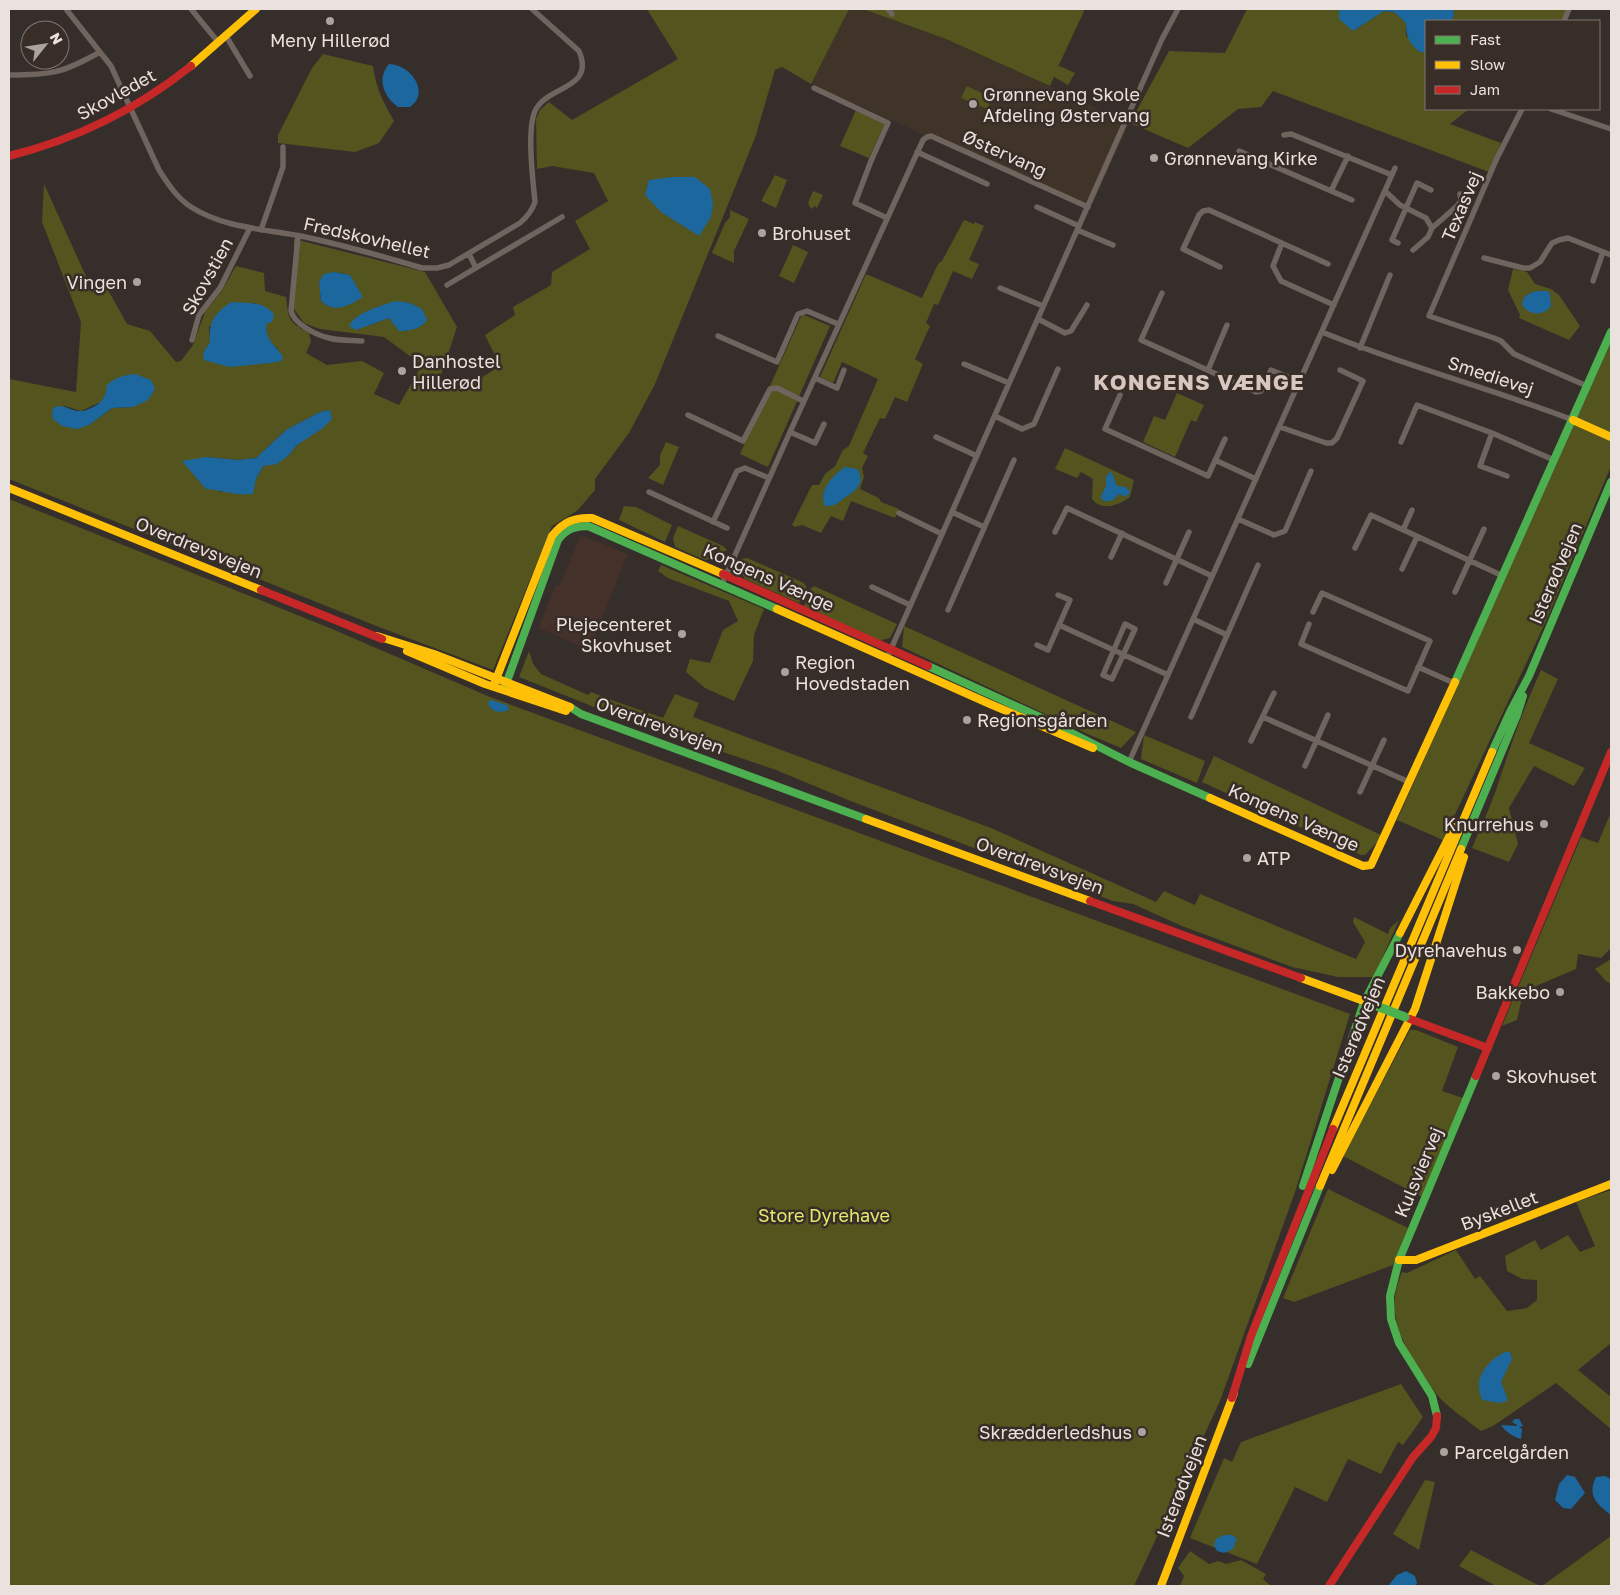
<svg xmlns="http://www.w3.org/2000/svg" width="1620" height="1595" viewBox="0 0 1620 1595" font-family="'Golos Text',sans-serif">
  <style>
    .built { fill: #43312a }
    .education { fill: #403428 }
    .green { fill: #53541e; fill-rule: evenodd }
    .water { fill: #1c679d }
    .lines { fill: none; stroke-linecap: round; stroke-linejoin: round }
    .street { stroke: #6f645e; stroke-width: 5.5 }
    .fast { stroke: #4caf50; stroke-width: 8 }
    .slow { stroke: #ffc107; stroke-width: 8 }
    .jam { stroke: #c62828; stroke-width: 8 }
    .fast-bridge { stroke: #4caf50; stroke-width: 9 }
    .poi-dot { fill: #aba39f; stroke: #392d27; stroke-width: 2 }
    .labels { text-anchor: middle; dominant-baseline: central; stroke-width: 5; stroke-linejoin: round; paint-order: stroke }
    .poi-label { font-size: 18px; fill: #eae2de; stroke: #392d27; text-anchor: start }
    .street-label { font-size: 18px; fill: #eae2de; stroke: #392d27 }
    .park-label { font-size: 18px; fill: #e5e96a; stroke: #392d27 }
    .district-label { font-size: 22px; font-weight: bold; letter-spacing: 1px; fill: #d8c7c0; stroke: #392d27 }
  </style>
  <rect width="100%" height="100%" fill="#352e2b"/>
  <path class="built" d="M 581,535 L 628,554 L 589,650 L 539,628 L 555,586 L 559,586 Z"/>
  <path class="education" d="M 849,9 L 863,9 L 946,39 L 1130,123 L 1091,207 L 955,149 L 811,84 Z"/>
  <path class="green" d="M 647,9 L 849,9 L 811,84 L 782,67 L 775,70 L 755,138 L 655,384 L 629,433 L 595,479 L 595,490 L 577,511 L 552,526 L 493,670 L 379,627 L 9,479 L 9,379 L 76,392 L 81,322 L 42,222 L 44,184 L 90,285 L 104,283 L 127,324 L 150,331 L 176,362 L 181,361 L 193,345 L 205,312 L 221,292 L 236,266 L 264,273 L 265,291 L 286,297 C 289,321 288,321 309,333 L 311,342 L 306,353 L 327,365 L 362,361 L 384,373 L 374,394 L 399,405 L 422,365 L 384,337 L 320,329 L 304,323 L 294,309 L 294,239 L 425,272 L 457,327 L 438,384 L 462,390 L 500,366 L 485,335 L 515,315 L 513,307 L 551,285 L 552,272 L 590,249 L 575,221 L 608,201 L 594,173 L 552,166 L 537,169 L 536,119 L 540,110 L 549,102 L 572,120 L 678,59 ZM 334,272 L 350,275 L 362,297 C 347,304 335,314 321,301 L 319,282 ZM 401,302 L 410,303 L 423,325 L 405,331 L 399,330 L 389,318 L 367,326 ZM 256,303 L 265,323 L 268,339 L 278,349 L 271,363 L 256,364 L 203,353 L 210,342 L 209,327 L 245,304 ZM 106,394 L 133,407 L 112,408 L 89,425 L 62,405 L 81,411 L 103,401 ZM 330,410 L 309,436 L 297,445 L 288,456 L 263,466 L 256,479 L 221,492 L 216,489 L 206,457 L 238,460 L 256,458 L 286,430 L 320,412 Z
    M 863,9 L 1085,9 L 1058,67 L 1060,66 L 1075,73 L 1068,85 L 1054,77 L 1050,86 L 946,39 Z
    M 1247,9 L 1340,9 L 1339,10 L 1353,31 L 1384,11 L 1394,12 L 1406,23 L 1406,35 L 1420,52 L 1426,52 L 1426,109 L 1469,109 L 1450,124 L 1501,143 L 1489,172 L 1273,91 L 1261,107 L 1238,109 L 1188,148 L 1130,123 L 1169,51 L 1225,53 Z
    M 1453,9 L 1567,9 L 1561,21 L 1451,21 L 1454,15 Z
    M 323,54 L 373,66 C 376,88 383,102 394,121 L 379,143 L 355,152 L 278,143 L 278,135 L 312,68 Z
    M 967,86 L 992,98 L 987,109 L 961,98 Z
    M 856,110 L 885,123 L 869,158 L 840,146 Z
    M 775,175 L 787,180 L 776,208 L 761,201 Z
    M 813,191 L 823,195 L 817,208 L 815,206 L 811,209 L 808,203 Z
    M 730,210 L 749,219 L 734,251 L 734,263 L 712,253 L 725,223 L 730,217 Z
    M 964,220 L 974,224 L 975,222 L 984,226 L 969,260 L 979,264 L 972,279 L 953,271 L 938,305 L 934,304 L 926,323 L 930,326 L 915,359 L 923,364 L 907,402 L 895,397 L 885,419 L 880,418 L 863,453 L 868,456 L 862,468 L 864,477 L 860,489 L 879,498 L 881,502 L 899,509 L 895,518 L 851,501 L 843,521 L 831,516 L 821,533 L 802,525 L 795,527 L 792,525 L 812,485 L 819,485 L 825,474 L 835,466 L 843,450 L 849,446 L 878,379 L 842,362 L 833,383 L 820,377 L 866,274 L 922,298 L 938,264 L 942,261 Z
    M 793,245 L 808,252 L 794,283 L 779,276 Z
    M 1513,269 L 1527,272 L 1535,284 L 1551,289 L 1559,295 L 1580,326 L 1569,340 L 1519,318 L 1520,315 L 1508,290 Z
    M 802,314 L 830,326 L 768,467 L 740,454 Z
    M 1611,342 L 1611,466 L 1547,619 L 1443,840 L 1397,820 Z
    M 1177,393 L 1204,405 L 1196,422 L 1191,420 L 1175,457 L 1143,442 L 1154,416 L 1165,420 Z
    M 666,442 L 679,447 L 663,485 L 648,478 L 660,465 L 660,455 Z
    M 1065,448 L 1134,480 L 1130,497 C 1119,505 1102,512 1092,499 L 1093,479 L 1081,472 L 1077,478 L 1055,469 Z
    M 9,499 L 332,629 L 490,697 L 1350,1014 L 1295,1192 L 1220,1401 L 1134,1586 L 9,1586 Z
    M 624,506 L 636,507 L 672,525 L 665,542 L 619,520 Z
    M 678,526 L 723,546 L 727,550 L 712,559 L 705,560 L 675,547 L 673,538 Z
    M 747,558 L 804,583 L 807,588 L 799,603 L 745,579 L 741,572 L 742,559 Z
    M 661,565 L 764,609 L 754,635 L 753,661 L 734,701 L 705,688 L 686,672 L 690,659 L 710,663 L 723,630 L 738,621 L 729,601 L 668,578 L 658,571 Z
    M 814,586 L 897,624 L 890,638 L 877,641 L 804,606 L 810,589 Z
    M 904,626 L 1136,732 L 1121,748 L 1090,735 L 902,647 Z
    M 529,651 L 533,664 L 541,674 L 588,695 L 591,692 C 615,702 639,709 663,718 L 675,694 L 699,703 L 693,717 L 991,828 L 1156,902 L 1164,891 L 1195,905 L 1200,894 L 1356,959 L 1365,942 L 1353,922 L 1354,917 L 1388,934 L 1390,928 L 1399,920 L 1374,977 L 1338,977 L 1292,967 L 1182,926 L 1133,904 L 1113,901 L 853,802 L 776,770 L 614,715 L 519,677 Z
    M 1541,670 L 1558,679 L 1529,743 L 1585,768 L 1574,786 L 1534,766 L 1509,808 L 1518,844 L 1509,862 L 1472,848 C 1480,829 1489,810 1496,790 C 1509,750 1523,709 1541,670 Z
    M 1144,735 L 1205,761 L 1197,783 L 1141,759 Z
    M 1214,756 L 1383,836 L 1365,855 L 1361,855 L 1202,782 Z
    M 1611,812 L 1611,948 L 1601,958 L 1578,954 L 1576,969 L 1536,986 L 1542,1000 L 1523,993 L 1517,1020 L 1502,1026 L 1581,837 L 1598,843 Z
    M 1611,959 L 1611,984 L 1606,981 L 1595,969 Z
    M 1410,1030 L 1416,1030 L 1458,1047 L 1442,1091 L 1463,1098 L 1422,1197 L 1343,1156 Z
    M 1328,1189 L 1408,1228 L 1393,1265 L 1294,1302 L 1283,1298 Z
    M 1611,1190 L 1611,1343 L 1578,1370 L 1611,1397 L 1611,1429 L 1556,1383 L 1493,1426 L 1481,1431 C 1467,1420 1451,1410 1439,1397 C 1432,1390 1427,1380 1421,1372 C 1400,1339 1385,1311 1402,1272 L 1407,1273 L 1456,1250 L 1475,1279 L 1480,1276 L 1507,1311 L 1527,1308 L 1537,1300 L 1537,1280 L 1522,1279 L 1507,1271 L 1505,1256 L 1535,1240 L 1541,1250 L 1568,1235 L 1580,1252 L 1595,1246 L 1576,1202 Z
    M 1401,1384 L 1423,1417 L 1403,1445 L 1398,1442 L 1381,1474 L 1348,1459 L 1327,1502 L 1295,1487 L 1257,1564 L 1190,1538 L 1224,1458 L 1232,1462 L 1241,1442 Z
    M 1425,1480 L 1435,1482 L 1419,1550 L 1393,1534 Z
    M 1611,1536 L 1611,1586 L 1542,1586 Z
    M 1471,1550 L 1540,1586 L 1496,1586 L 1459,1566 Z
    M 1190,1551 L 1209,1564 L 1218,1561 L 1226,1564 L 1241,1560 L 1266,1574 L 1263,1579 L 1271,1586 L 1277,1586 L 1180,1586 L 1184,1576 L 1178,1568 Z"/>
  <path class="water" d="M 1339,9 L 1453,9 L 1454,15 L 1451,21 L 1426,21 L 1426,52 L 1420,52 C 1409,44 1406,36 1406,23 L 1394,12 L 1384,11 L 1353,31 L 1339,19 Z
    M 389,64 C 410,64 431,92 410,107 L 398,107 C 384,97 376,79 389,64 Z
    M 673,177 L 695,177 L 710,189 L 713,204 L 711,217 L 699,236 L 661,212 L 645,195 L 649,180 Z
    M 334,272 L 350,275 L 363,297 C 348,306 335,314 321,301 L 319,282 L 324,274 Z
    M 1538,291 L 1548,291 L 1550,294 L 1551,306 C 1543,317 1529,315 1522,305 C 1523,295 1529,293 1538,291 Z
    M 395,301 L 410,303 L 422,309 L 427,320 C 421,329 409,331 399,331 L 389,318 L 356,330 L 349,326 C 356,312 381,306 395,301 Z
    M 232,302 C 249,304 262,300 274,314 L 272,322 L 266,324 C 266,341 274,343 283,357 L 281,361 L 271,363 L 229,367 L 204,360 L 203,353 L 210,342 C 208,322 215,312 232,302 Z
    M 135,374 L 151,380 L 155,389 L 148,400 L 133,407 L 112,408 L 89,425 L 77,429 L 62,426 L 53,419 L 52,413 L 54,407 C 68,404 70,412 81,411 C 84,411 86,410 89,409 C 101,404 106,398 107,385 C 115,378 123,375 135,374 Z
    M 330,410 L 332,419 L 323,428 L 297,445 L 288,456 L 277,464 L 263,466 L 256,479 L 253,494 C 246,494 238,495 231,493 C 222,492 215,489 206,489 L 182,461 L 206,457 L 238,460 L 256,458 L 286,430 L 320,412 Z
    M 845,467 L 857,469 C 866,481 857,490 847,496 C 839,501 837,507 825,506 C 818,491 833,475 845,467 Z
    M 1111,471 L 1117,486 L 1126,487 L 1130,492 L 1126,497 L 1119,494 C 1114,500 1110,503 1102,500 L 1101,496 L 1106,486 L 1106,477 Z
    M 491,700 L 507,705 L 509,710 C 500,713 493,713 488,704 L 489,701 Z
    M 1505,1352 L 1510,1352 L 1512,1359 L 1501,1382 L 1507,1397 L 1507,1401 L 1500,1403 L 1482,1400 C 1481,1396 1479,1392 1479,1388 C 1477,1373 1492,1358 1505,1352 Z
    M 1515,1419 L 1519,1419 L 1523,1426 L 1519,1427 L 1522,1429 L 1521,1439 C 1513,1437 1505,1431 1501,1425 L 1517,1426 L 1517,1425 L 1512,1422 Z
    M 1567,1475 L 1575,1477 L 1585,1493 L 1571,1509 L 1563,1508 L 1555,1500 L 1559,1484 Z
    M 1605,1476 L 1611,1479 L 1611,1515 C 1596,1504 1587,1495 1596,1477 Z
    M 1224,1535 L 1231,1535 L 1237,1538 L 1233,1549 L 1224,1553 L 1217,1551 L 1214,1545 L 1216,1539 Z
    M 1406,1571 L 1415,1576 L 1417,1583 L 1415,1586 L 1388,1586 L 1397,1575 Z"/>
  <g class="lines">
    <path class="street" d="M 66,9 L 111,66 L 159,170 C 168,184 177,198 191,207 C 224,228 264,229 301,236 C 342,245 382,256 422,268 L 437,268 L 449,265 L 520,223 C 527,217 532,211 535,202 C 533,181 526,127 536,109 C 550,85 595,89 579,51 L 532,9
      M 191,9 L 219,43
      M 888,9 L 892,14
      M 1564,21 L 1569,9
      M 226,36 L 250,76
      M 9,75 C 51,75 63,73 100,52
      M 814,88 L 888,123 L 871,161 L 855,203 L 887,218
      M 1522,109 L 1497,158 L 1429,316 L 1494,338 L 1501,341 L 1514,354 L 1587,386
      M 1551,109 L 1611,129
      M 1284,135 L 1291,134 L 1392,175
      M 1239,151 L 1352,200
      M 917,152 L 987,184
      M 1331,191 L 1348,156
      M 1385,191 L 1400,205 L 1426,218 L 1432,228
      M 1037,207 L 1079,226
      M 261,230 L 283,167 L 283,147
      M 1077,230 L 1113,245
      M 298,236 L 291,311 C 294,324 316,335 329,338 C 340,341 352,340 362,341
      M 1282,243 L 1273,266 L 1281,281 L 1334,305
      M 1398,243 L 1392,240 L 1417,183 L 1431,190
      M 1413,250 L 1428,237 L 1432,228 L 1457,206 L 1461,201 L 1460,194
      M 469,254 L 476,268
      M 1484,258 L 1523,268 L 1530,268 L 1540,262 L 1552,243 L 1559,240 L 1568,238 L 1611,255
      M 1220,267 L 1183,249 L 1199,215 L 1203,211 L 1209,210 L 1328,264
      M 1593,281 L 1603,252
      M 447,285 L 562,217
      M 1000,288 L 1043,306
      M 1162,293 L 1141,340 L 1256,392 L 1261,391 L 1271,370 L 1300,382
      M 1038,319 L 1065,333 L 1071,331 L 1087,305
      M 1322,332 C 1404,366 1490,388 1573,420
      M 718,336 L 777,362 L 798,314 L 807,311 L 838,324
      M 192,340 L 199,315 L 220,288 L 250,228
      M 1360,348 L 1390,275
      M 964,364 L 1009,383
      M 1208,370 L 1227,325
      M 815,378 L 837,388 L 844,370
      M 1120,395 L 1105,429 L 1208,476 L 1225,439
      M 688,415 L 743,441 L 770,389 L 777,388 L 803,401
      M 995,416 L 1022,429 L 1034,424 L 1058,369
      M 1280,427 L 1326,443 L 1332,443 L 1337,438 L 1363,381 L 1340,370
      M 790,432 L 815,443 L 824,424
      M 1492,433 L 1480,466 L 1507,476
      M 936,437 L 977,456
      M 1401,442 L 1417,405 L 1492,433 L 1554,460
      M 1215,460 L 1256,479
      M 649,492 L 727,528
      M 952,512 L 984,527
      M 899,513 L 942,534
      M 1238,519 L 1274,535 L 1285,531 L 1311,471
      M 713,522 L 737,471 L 745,468 L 769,478
      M 1403,530 L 1412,510
      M 1055,532 L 1067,508 L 1212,576
      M 1355,548 L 1371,515 L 1503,576
      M 1111,557 L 1122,533
      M 1402,569 L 1417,537
      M 1166,583 L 1189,532
      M 722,584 L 790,432 L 923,140 L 927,137 L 931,136 L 1088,207
      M 872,587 L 910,605
      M 1455,592 L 1484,529
      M 948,610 L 1014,460
      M 1193,619 L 1227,635
      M 1125,624 L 1135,629 L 1112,679 L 1103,675 Z
      M 1309,624 L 1301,644 L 1408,691 L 1430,641 L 1322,593 L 1313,612
      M 1059,625 L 1168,675
      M 1037,645 L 1048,650 L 1070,600 L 1058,595
      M 887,658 L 1162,39 L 1178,9
      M 1418,667 L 1454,683
      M 1191,717 L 1258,565
      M 1263,717 L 1409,782
      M 1251,741 L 1274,693
      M 1129,762 L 1395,168
      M 1305,766 L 1328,715
      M 1360,792 L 1384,740"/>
    <path class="fast" d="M 928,666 L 1044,719 L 1129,762 L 1210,798
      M 1455,682 L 1611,332
      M 505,687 L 558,540 C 566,529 575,526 588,526 L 777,609
      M 570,707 L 581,714 L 866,819
      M 1492,752 L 1511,710 L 1529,676 L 1611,482
      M 1461,849 L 1517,715 L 1523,696
      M 1303,1186 L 1364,1002 L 1400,933
      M 1248,1364 L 1320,1186
      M 1437,1416 L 1432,1396 L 1399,1343 L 1391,1319 L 1390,1296 L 1399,1260 L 1476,1076"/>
    <path class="slow" d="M 191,66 L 256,9
      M 1573,420 L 1611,437
      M 9,488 L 261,590
      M 777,609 L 990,704 L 1093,748
      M 377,636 L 434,654 L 570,707
      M 407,651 L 485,684 L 566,711
      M 495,682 L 552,536 C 563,522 574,517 592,518 L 723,574
      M 1210,798 L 1363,866 L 1371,865 L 1455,682
      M 866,819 L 1090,901
      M 1400,933 L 1454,827
      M 1301,978 L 1369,1003
      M 1333,1129 L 1492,752
      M 1332,1170 L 1415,1009 L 1464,857
      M 1320,1186 L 1461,849
      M 1399,1260 L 1416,1260 L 1611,1184
      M 1161,1586 L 1234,1393"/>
    <path class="jam" d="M 9,156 C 77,139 136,110 191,66
      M 723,574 L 928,666
      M 261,590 L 382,639
      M 1090,901 L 1301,978
      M 1410,1019 L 1488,1048
      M 1476,1076 L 1611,752
      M 1232,1398 L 1251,1336 L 1333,1129
      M 1329,1586 L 1413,1457 L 1431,1437 L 1436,1428 L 1437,1416"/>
    <path class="fast-bridge" d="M 1369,1003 L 1405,1017"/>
  </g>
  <g class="poi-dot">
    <circle cx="330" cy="21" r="5"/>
    <circle cx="973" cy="104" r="5"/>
    <circle cx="1154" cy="158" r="5"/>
    <circle cx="762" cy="233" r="5"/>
    <circle cx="137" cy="282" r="5"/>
    <circle cx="402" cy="371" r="5"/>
    <circle cx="682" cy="634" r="5"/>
    <circle cx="785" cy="672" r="5"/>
    <circle cx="967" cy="720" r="5"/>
    <circle cx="1544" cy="824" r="5"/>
    <circle cx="1247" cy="858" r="5"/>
    <circle cx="1517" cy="950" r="5"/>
    <circle cx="1560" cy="992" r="5"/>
    <circle cx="1496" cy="1076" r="5"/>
    <circle cx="1142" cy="1432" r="5"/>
    <circle cx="1444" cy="1452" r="5"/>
  </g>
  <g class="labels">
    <g class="poi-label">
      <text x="330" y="40" text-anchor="middle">Meny Hillerød</text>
      <text x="983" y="94">Grønnevang Skole<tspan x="983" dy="21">Afdeling Østervang</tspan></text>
      <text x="1164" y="158">Grønnevang Kirke</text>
      <text x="772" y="233">Brohuset</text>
      <text x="127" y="282" text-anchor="end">Vingen</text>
      <text x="412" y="361">Danhostel<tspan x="412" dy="21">Hillerød</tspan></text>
      <text x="672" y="624" text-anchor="end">Plejecenteret<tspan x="672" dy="21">Skovhuset</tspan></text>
      <text x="795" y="662">Region<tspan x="795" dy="21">Hovedstaden</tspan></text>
      <text x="977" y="720">Regionsgården</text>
      <text x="1534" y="824" text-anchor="end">Knurrehus</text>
      <text x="1257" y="858">ATP</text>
      <text x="1507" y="950" text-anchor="end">Dyrehavehus</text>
      <text x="1550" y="992" text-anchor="end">Bakkebo</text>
      <text x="1506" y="1076">Skovhuset</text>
      <text x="1132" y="1432" text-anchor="end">Skrædderledshus</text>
      <text x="1454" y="1452">Parcelgården</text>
    </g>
    <g class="street-label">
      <text transform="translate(116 94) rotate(-29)">Skovledet</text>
      <text transform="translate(1005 153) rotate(24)">Østervang</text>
      <text transform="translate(1461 206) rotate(-67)">Texasvej</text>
      <text transform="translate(367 237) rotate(13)">Fredskovhellet</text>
      <text transform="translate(207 276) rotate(-61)">Skovstien</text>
      <text transform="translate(1491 375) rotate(18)">Smedievej</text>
      <text transform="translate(199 547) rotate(22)">Overdrevsvejen</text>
      <text transform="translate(1555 573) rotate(-67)">Isterødvejen</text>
      <text transform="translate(769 577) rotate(24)">Kongens Vænge</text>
      <text transform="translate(660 725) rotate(20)">Overdrevsvejen</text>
      <text transform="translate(1294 817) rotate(24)">Kongens Vænge</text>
      <text transform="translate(1040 865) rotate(20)">Overdrevsvejen</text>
      <text transform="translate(1358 1027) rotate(-67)">Isterødvejen</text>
      <text transform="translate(1418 1172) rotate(-67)">Kulsviervej</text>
      <text transform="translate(1499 1210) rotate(-21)">Byskellet</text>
      <text transform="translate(1181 1486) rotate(-69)">Isterødvejen</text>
    </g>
    <g class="park-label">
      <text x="824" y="1215">Store Dyrehave</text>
    </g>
    <g class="district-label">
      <text x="1199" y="381">KONGENS VÆNGE</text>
    </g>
  </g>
  <rect width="1620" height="1595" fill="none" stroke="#eae2de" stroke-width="20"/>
  <rect x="1425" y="20" width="175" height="90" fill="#392d27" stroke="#807570"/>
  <rect x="1435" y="36" width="25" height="8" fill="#4caf50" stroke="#807570"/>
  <text x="1470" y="45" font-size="15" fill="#eae2de">Fast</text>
  <rect x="1435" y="61" width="25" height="8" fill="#ffc107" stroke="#807570"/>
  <text x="1470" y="70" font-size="15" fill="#eae2de">Slow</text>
  <rect x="1435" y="86" width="25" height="8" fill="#c62828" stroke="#807570"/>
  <text x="1470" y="95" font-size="15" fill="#eae2de">Jam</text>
  <g transform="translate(45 45) rotate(60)"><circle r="24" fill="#392d27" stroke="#807570"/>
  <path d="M0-4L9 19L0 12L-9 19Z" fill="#aba39f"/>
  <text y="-8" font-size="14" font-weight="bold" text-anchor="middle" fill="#eae2de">N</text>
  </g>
</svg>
